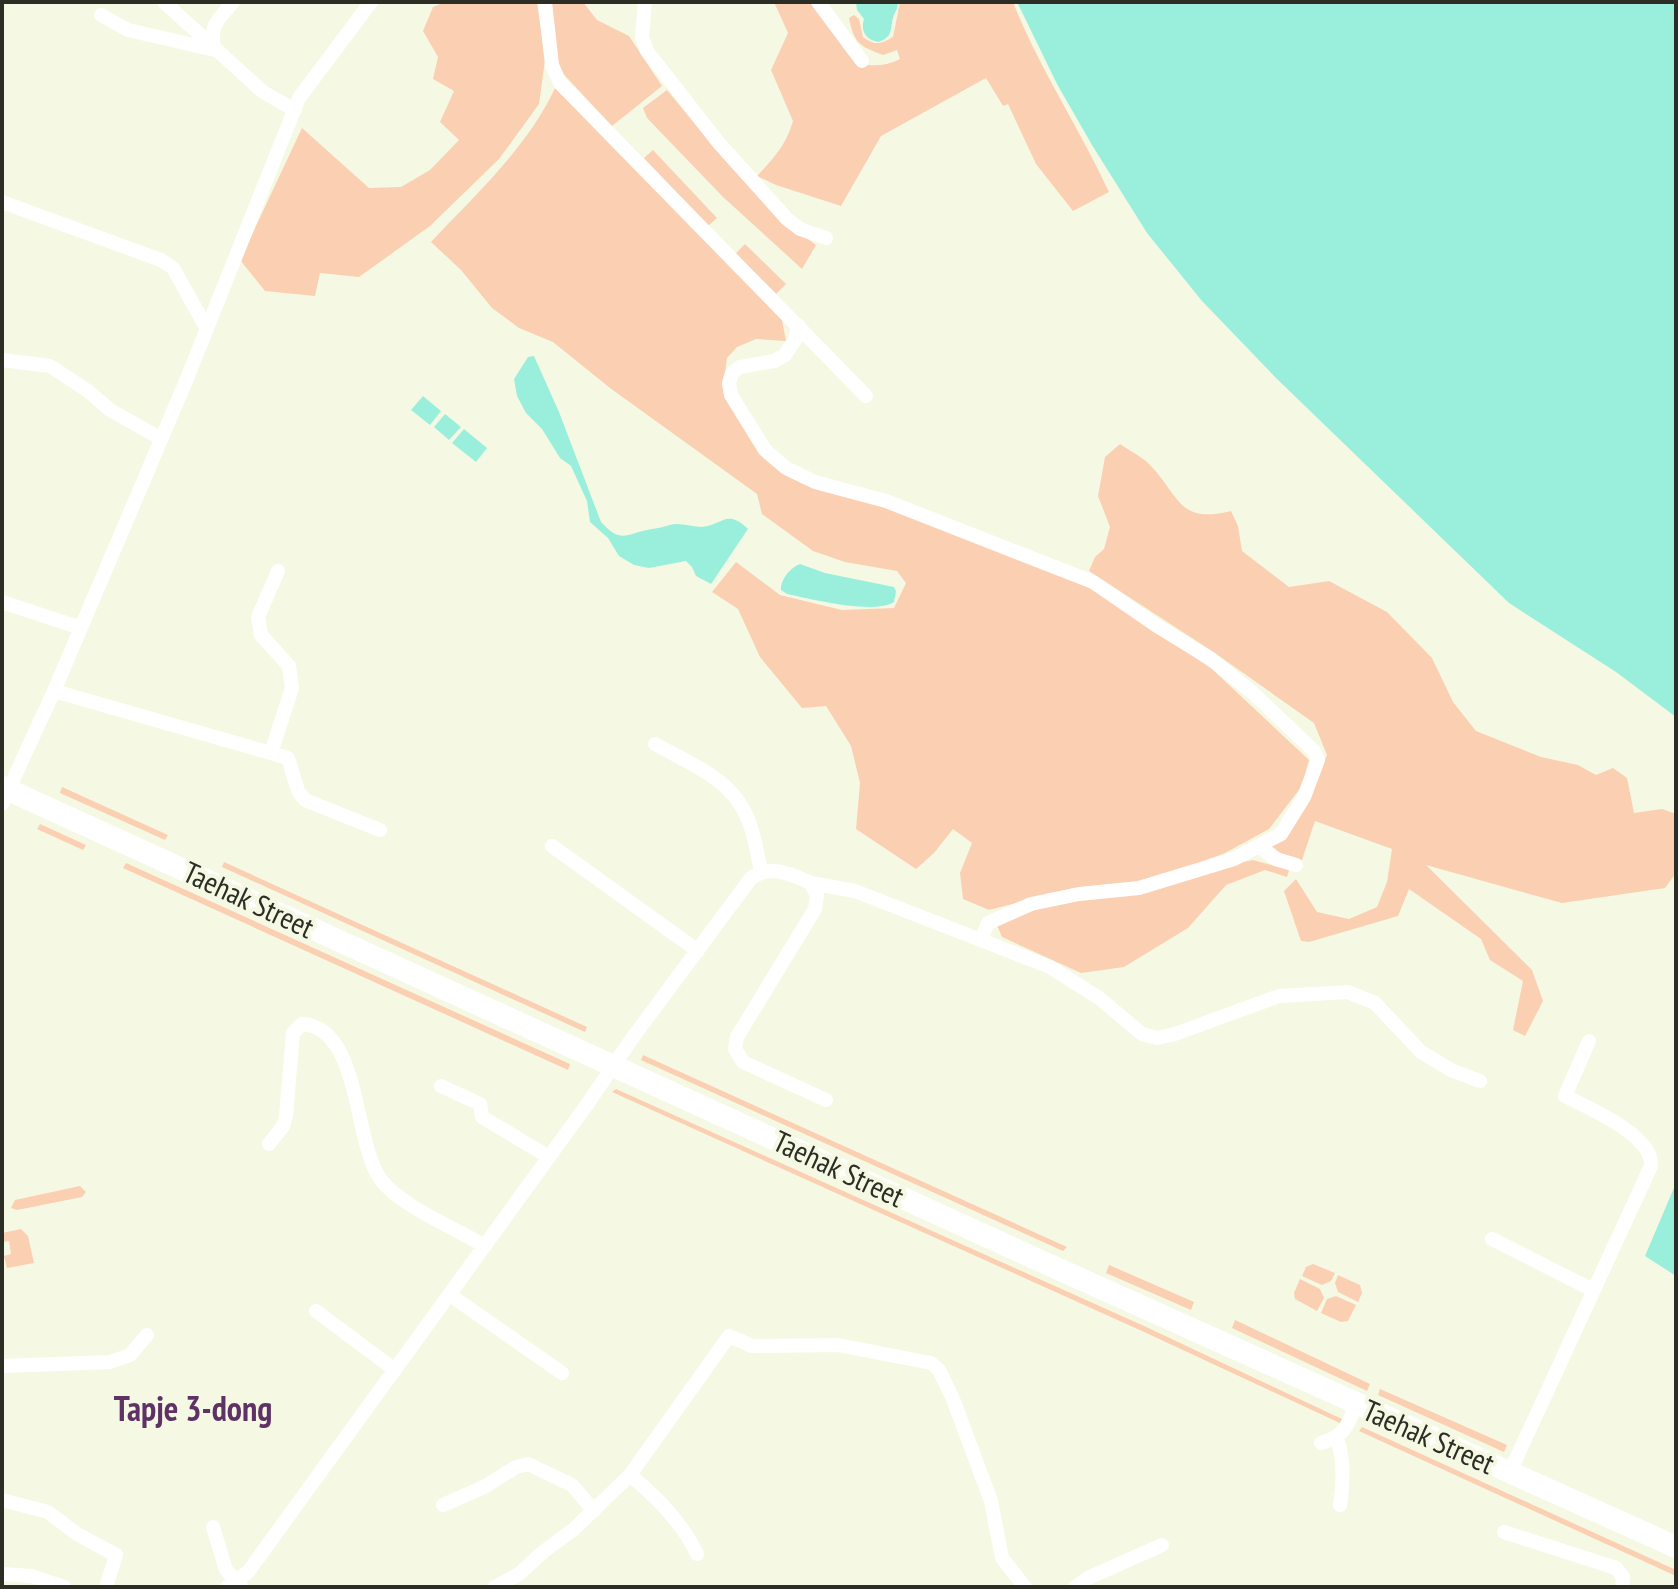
<svg xmlns="http://www.w3.org/2000/svg" width="1678" height="1589" viewBox="0 0 1678 1589" font-family="'PT Sans Narrow',sans-serif">
  <style>
    .green { fill: #fbcfb2 }
    .water { fill: #9aefdc }
    .lines { fill: none; stroke-linecap: round; stroke-linejoin: round }
    .minor { stroke: #fff; stroke-width: 14 }
    .primary { stroke: #fff; stroke-width: 22 }
    .labels { text-anchor: middle; dominant-baseline: central; stroke-width: 8; stroke-linejoin: round; paint-order: stroke }
    .street-label { font-size: 30px; fill: #2c2e25; stroke: #f5f9e3 }
    .quarter-label { font-size: 34px; font-weight: bold; fill: #5f3266; stroke: #f5f9e3 }
  </style>
  <rect width="100%" height="100%" fill="#f5f9e3"/>
  <path class="green" d="M 445,2 L 537,2 L 545,60 L 539,104 L 499,159 L 430,226 L 359,277 L 320,273 L 315,296 L 265,291 L 240,260 L 302,128 L 369,188 L 401,187 L 430,170 L 459,140 L 440,122 L 454,91 L 433,79 L 438,57 L 423,31 L 433,7 Z
    M 549,2 L 583,2 L 597,20 L 629,36 L 662,86 L 612,126 L 556,66 Z
    M 774,2 L 810,2 L 858,63 C 872,67 887,66 900,59 L 897,50 L 883,55 C 860,46 854,44 849,18 L 854,15 L 859,19 L 863,37 C 875,46 881,44 893,37 L 900,2 L 1013,2 C 1039,68 1079,127 1109,192 L 1073,211 L 1036,164 L 1008,104 L 1003,106 L 986,78 L 881,136 L 841,206 L 776,185 L 757,176 C 774,158 786,145 793,121 L 771,70 L 788,33 Z
    M 555,88 L 782,320 L 786,341 L 756,339 L 737,347 L 727,358 L 724,380 L 728,403 L 766,459 L 1091,588 L 1212,669 L 1309,760 L 1302,786 L 1269,829 L 1225,853 L 1180,870 L 1138,882 L 1069,889 L 989,910 L 963,899 L 960,873 L 972,843 L 953,829 L 934,853 L 916,869 L 856,829 L 860,783 L 851,746 L 826,706 L 802,708 L 760,657 L 738,609 L 712,592 L 736,562 L 780,595 L 842,610 L 894,608 L 906,583 L 897,571 L 845,562 L 813,551 L 762,514 L 757,494 L 610,388 L 553,342 L 519,328 L 492,308 L 461,270 L 431,242 C 476,194 527,148 555,88 Z
    M 667,90 C 713,145 757,204 816,245 L 802,269 L 723,197 L 647,118 L 643,108 Z
    M 653,150 L 717,218 L 708,226 L 644,158 Z
    M 745,244 L 786,284 L 776,294 L 735,254 Z
    M 1120,444 C 1130,451 1143,457 1151,466 C 1180,497 1179,524 1231,511 L 1238,526 L 1242,551 L 1289,587 L 1329,581 L 1387,612 L 1432,658 L 1453,702 L 1476,731 L 1541,757 L 1578,765 L 1596,775 L 1613,768 L 1627,778 L 1634,813 L 1662,809 L 1676,814 L 1676,873 L 1665,888 L 1562,903 L 1426,865 L 1532,970 L 1543,1001 L 1525,1036 L 1513,1030 L 1523,981 L 1490,960 L 1481,939 L 1409,889 L 1398,916 L 1309,942 L 1301,941 L 1284,891 L 1296,879 L 1317,912 L 1349,919 L 1377,907 L 1387,882 L 1392,849 L 1315,821 L 1302,860 L 1287,858 L 1270,845 L 1309,797 L 1327,755 L 1314,723 L 1215,653 L 1089,571 L 1095,557 L 1104,549 L 1110,527 L 1098,496 L 1105,457 Z
    M 62,787 L 168,835 L 165,840 L 60,793 Z
    M 40,824 L 86,845 L 83,850 L 37,829 Z
    M 1253,860 L 1289,870 L 1287,877 L 1265,870 L 1226,885 L 1188,928 L 1124,967 L 1081,973 L 1002,937 L 996,923 L 1032,907 Z
    M 224,862 L 587,1027 L 585,1032 L 222,867 Z
    M 126,863 L 570,1064 L 568,1070 L 123,868 Z
    M 643,1055 L 1067,1247 L 1063,1251 L 641,1060 Z
    M 616,1089 L 1144,1326 L 1344,1420 L 1342,1424 L 1142,1331 L 612,1092 Z
    M 80,1186 L 86,1192 L 82,1197 L 17,1210 L 11,1208 L 15,1200 Z
    M 21,1229 L 28,1236 L 34,1263 L 7,1268 L 4,1256 L 11,1254 L 9,1241 L 2,1242 L 2,1233 Z
    M 1313,1264 L 1335,1273 L 1331,1281 L 1322,1285 L 1302,1276 L 1306,1267 Z
    M 1109,1265 L 1194,1302 L 1191,1310 L 1106,1273 Z
    M 1338,1275 L 1360,1285 L 1362,1293 L 1358,1302 L 1338,1292 L 1335,1283 Z
    M 1300,1279 L 1320,1289 L 1324,1298 L 1317,1311 L 1295,1299 L 1294,1293 Z
    M 1336,1296 L 1356,1305 L 1348,1321 L 1341,1322 L 1321,1313 L 1327,1299 Z
    M 1235,1320 L 1370,1384 L 1367,1391 L 1232,1328 Z
    M 1380,1389 L 1507,1445 L 1504,1452 L 1378,1395 Z
    M 1362,1427 L 1676,1570 L 1676,1576 L 1359,1431 Z"/>
  <path class="water" d="M 856,2 L 898,2 C 898,7 896,11 894,15 C 889,27 895,37 878,42 C 866,40 860,31 864,19 L 857,10 Z
    M 1017,2 L 1676,2 L 1676,717 L 1616,672 L 1509,603 L 1276,378 L 1202,301 L 1147,233 L 1092,145 L 1057,84 Z
    M 534,356 L 559,412 L 601,522 C 622,545 626,533 652,529 C 659,528 663,527 670,525 C 680,522 692,527 702,527 C 722,526 726,508 748,529 L 711,584 L 696,576 L 692,567 L 686,561 L 649,568 L 634,565 L 619,556 L 608,538 L 590,522 L 587,501 L 571,466 L 560,458 L 542,429 L 526,413 L 517,396 L 514,379 L 528,357 Z
    M 423,396 L 441,411 L 430,425 L 411,410 Z
    M 445,414 L 461,427 L 449,440 L 434,427 Z
    M 464,429 L 487,448 L 476,462 L 452,443 Z
    M 800,564 L 825,573 L 894,587 L 896,591 L 894,602 C 874,615 810,599 787,594 L 781,590 C 780,580 791,567 800,564 Z
    M 1676,1183 L 1676,1276 L 1645,1256 Z"/>
  <g class="lines">
    <path class="minor" d="M 164,2 L 263,92 L 295,110
      M 545,2 L 552,65 L 560,83 L 866,396
      M 645,2 L 642,37 L 647,51 L 718,142 L 787,219 L 800,229 L 826,238
      M 818,2 L 862,61
      M 101,15 L 128,30 L 215,50
      M 215,50 C 208,26 218,20 233,2
      M 2,202 L 161,260 L 173,268 L 207,329
      M 798,325 L 795,340 L 785,355 L 774,361 L 740,367 L 732,373 L 729,383 L 731,395 L 765,450 L 786,468 L 815,482 L 886,501 L 1093,582 L 1157,626 L 1211,659 L 1253,693 L 1314,751 L 1318,760 L 1304,797 L 1281,834 L 1234,859 L 1139,888 L 1079,894 L 1031,904 L 988,923 L 981,939
      M 2,360 L 50,366 L 88,391 L 110,410 L 160,438
      M 2,602 L 81,628
      M 54,691 L 288,758 L 298,791 L 305,800 L 380,830
      M 655,744 C 687,762 732,779 747,817 C 755,834 757,854 761,872
      M 271,753 L 292,688 L 289,666 L 261,635 L 258,617 L 278,571
      M 2,804 L 54,691 L 186,381 L 299,98 L 371,2
      M 552,846 L 698,951
      M 1258,846 L 1276,859 L 1296,865
      M 811,883 L 855,891 L 1050,967 L 1099,998 L 1142,1034 L 1157,1038 L 1175,1034 L 1279,996 L 1348,992 L 1375,1003 L 1421,1052 L 1451,1070 L 1480,1081
      M 441,1086 L 480,1104 L 482,1117 L 549,1157
      M 269,1144 L 283,1126 L 286,1116 L 293,1033 L 302,1024 C 361,1027 353,1142 381,1180 C 401,1206 456,1229 485,1246
      M 1492,1239 L 1593,1290
      M 450,1295 L 562,1373
      M 316,1311 L 395,1370
      M 2,1366 L 110,1362 L 130,1355 L 147,1335
      M 1337,1439 C 1344,1458 1343,1485 1340,1505
      M 1321,1443 C 1346,1436 1347,1425 1357,1403
      M 1510,1472 L 1651,1166 C 1654,1136 1589,1108 1565,1096 L 1589,1041
      M 630,1475 C 657,1497 682,1522 697,1554
      M 2,1500 L 48,1512 L 77,1534 L 116,1555 L 106,1587
      M 443,1505 L 484,1487 L 516,1467 L 528,1464 L 572,1485 L 594,1511
      M 213,1527 L 226,1570 L 241,1586
      M 1504,1532 L 1616,1568 L 1623,1577 L 1622,1587
      M 2,1574 L 32,1576 L 64,1587
      M 227,1587 L 248,1572 L 586,1106 L 631,1040 L 751,878 C 772,864 790,874 811,883 L 817,896 L 815,909 L 737,1037 L 735,1049 L 743,1062 L 826,1100
      M 495,1587 L 519,1574 L 543,1552 L 574,1529 L 630,1475 L 729,1336 L 752,1346 L 838,1345 L 931,1363 L 939,1370 L 953,1399 L 991,1501 L 1002,1558 L 1025,1587
      M 1075,1587 L 1088,1578 L 1162,1545"/>
    <path class="primary" d="M 2,787 L 1034,1258 L 1676,1547"/>
  </g>
  <g class="labels">
    <g class="street-label">
      <text transform="translate(249 899) rotate(25)">Taehak Street</text>
      <text transform="translate(839 1168) rotate(25)">Taehak Street</text>
      <text transform="translate(1429 1436) rotate(24)">Taehak Street</text>
    </g>
    <g class="quarter-label">
      <text x="193" y="1408">Tapje 3-dong</text>
    </g>
  </g>
  <rect width="1678" height="1589" fill="none" stroke="#2c2e25" stroke-width="8"/>
</svg>
